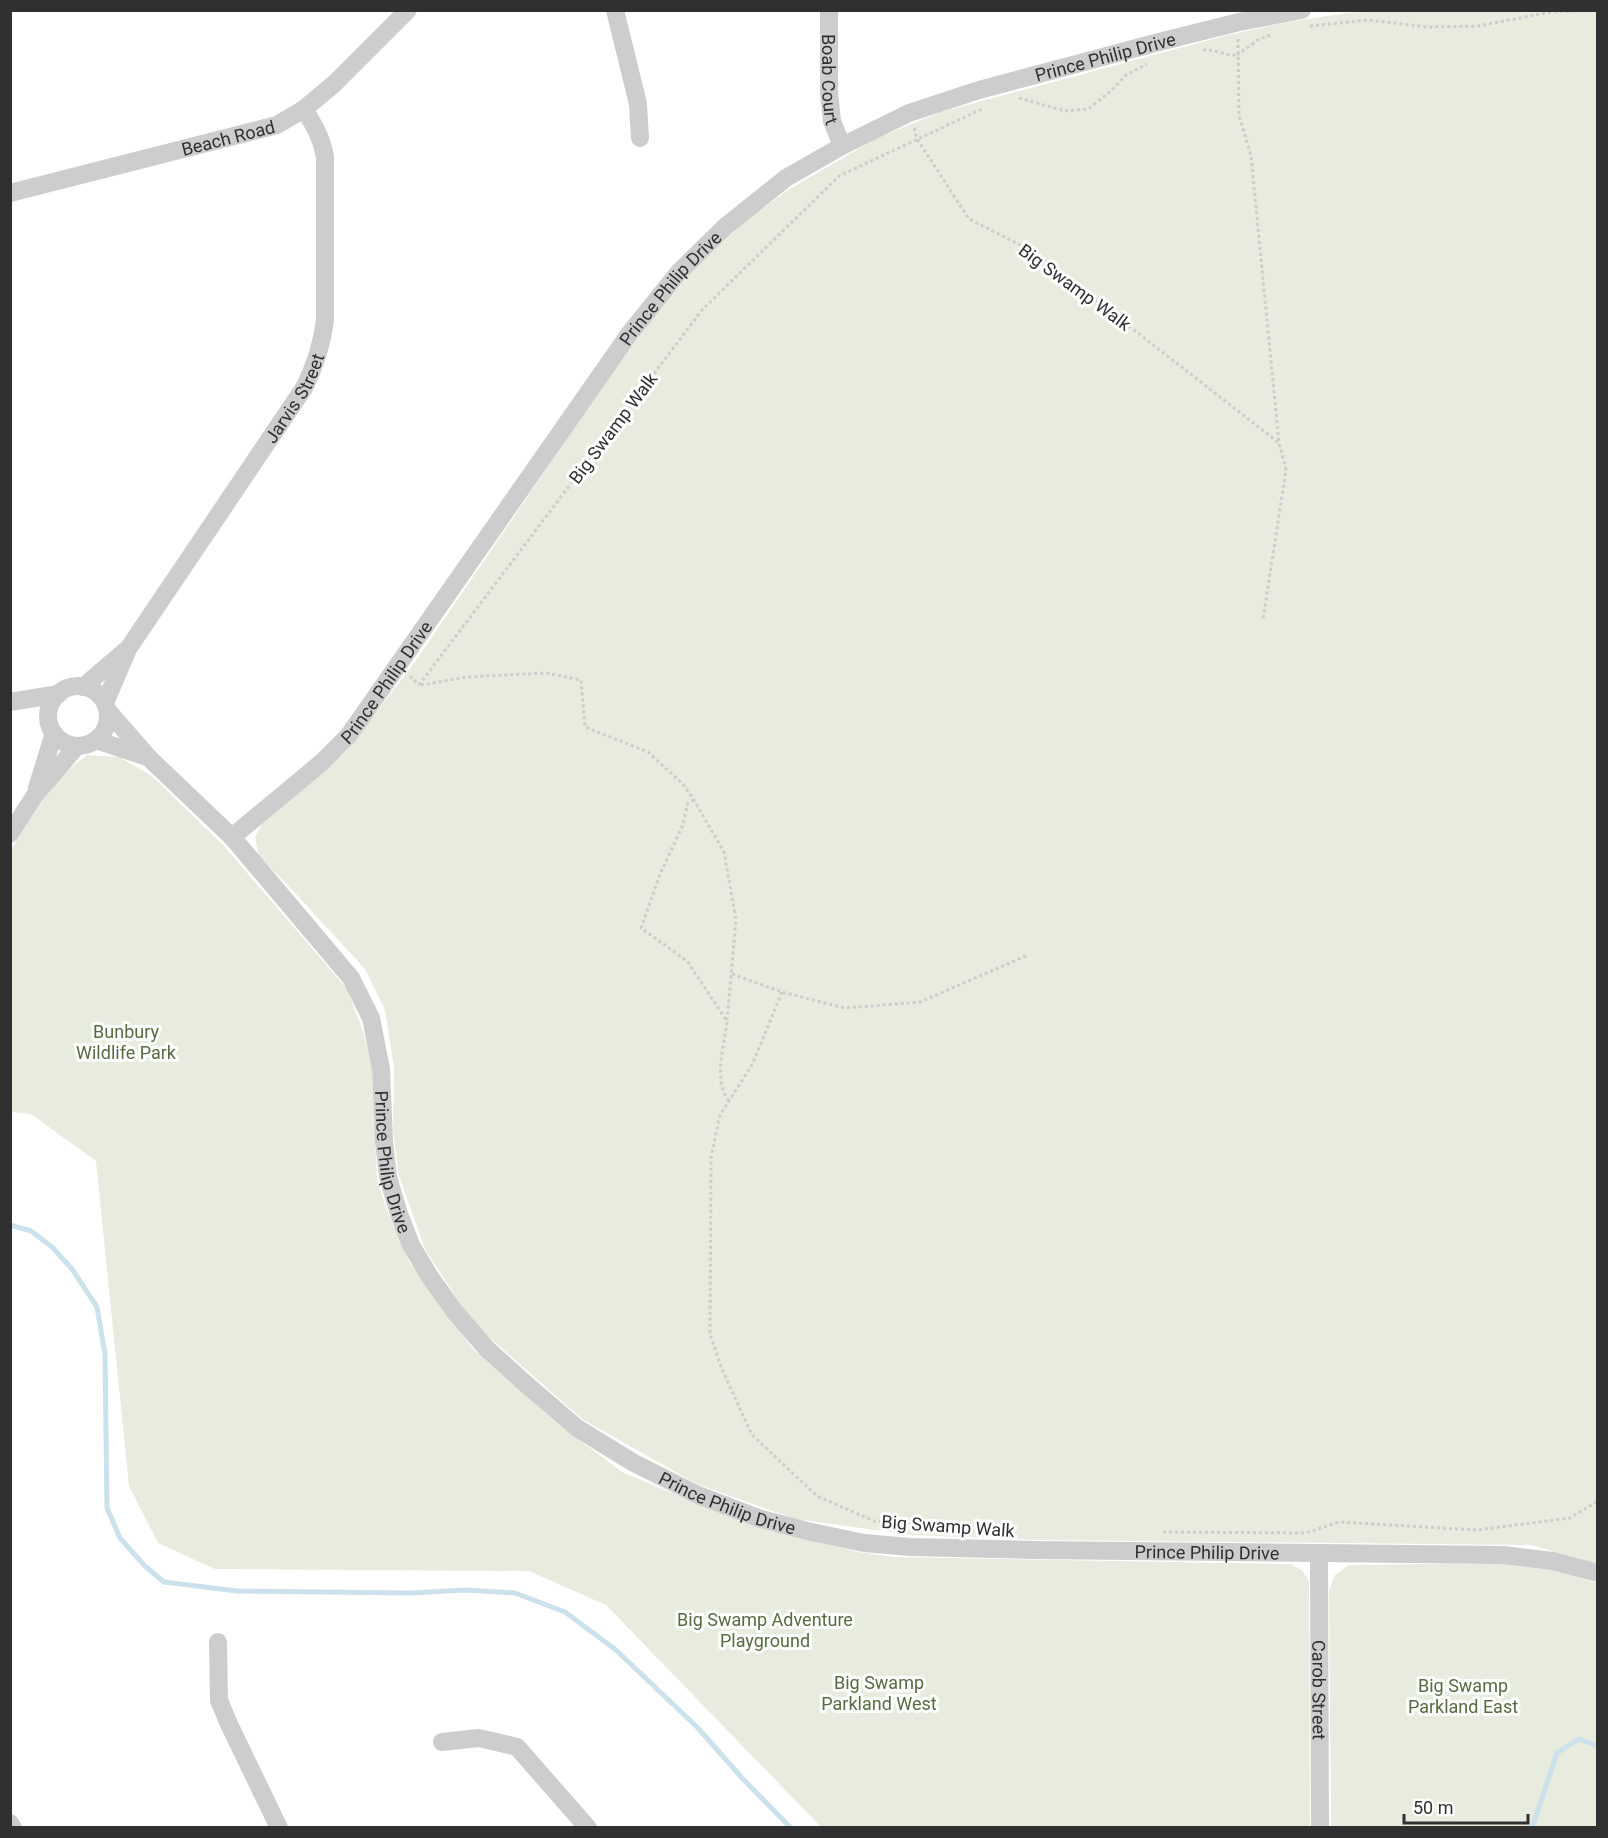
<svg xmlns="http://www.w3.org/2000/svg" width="1608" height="1838" viewBox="0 0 1608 1838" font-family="Roboto,sans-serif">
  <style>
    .green { fill: #e7ecde }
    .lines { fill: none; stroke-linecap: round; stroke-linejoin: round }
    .stream { stroke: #cbe1ec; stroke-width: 5 }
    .path { stroke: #cdcdcd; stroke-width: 3; stroke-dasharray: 3 3; stroke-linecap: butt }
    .minor { stroke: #cdcdcd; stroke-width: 18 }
    .labels { text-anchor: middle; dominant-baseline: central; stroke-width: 6; stroke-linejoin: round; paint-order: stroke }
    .street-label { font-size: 18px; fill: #303030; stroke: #fff }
    .park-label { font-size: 18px; fill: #566b3e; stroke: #fff }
  </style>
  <rect width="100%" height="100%" fill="#fff"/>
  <path class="green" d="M 1380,11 L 1597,11 L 1597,1564 L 1531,1545 L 1035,1540 L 912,1535 L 795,1519 L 697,1484 L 582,1419 L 473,1323 L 426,1251 L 399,1176 L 393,1131 L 394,1068 L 385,1010 L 365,969 L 296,894 L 259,856 L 255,838 L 263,821 L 344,754 L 415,662 L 575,427 L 646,327 L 694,269 L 743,223 L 788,190 L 877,138 L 941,112 L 1228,35 L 1283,23 L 1346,13 Z
    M 87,755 L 119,757 L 152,776 L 224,846 L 347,989 L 363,1031 L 372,1067 L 377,1178 L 386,1208 L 410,1263 L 472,1348 L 558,1424 L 622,1472 L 742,1522 L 858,1552 L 895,1557 L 1290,1564 L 1302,1570 L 1309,1581 L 1310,1827 L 821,1827 L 606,1605 L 529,1571 L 215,1569 L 158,1543 L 129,1486 L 96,1161 L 31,1114 L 11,1112 L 10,851 L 43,800 L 63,774 Z
    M 1505,1563 L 1555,1570 L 1597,1583 L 1597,1827 L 1331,1827 L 1329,1590 L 1335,1575 L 1349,1565 Z"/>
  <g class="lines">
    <path class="stream" d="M 10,1225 L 31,1231 L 52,1247 L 72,1269 L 97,1307 L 105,1354 L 107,1508 L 120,1538 L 145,1566 L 164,1582 L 237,1591 L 413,1593 L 465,1590 L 515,1593 L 565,1612 L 616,1650 L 698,1728 L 742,1778 L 791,1828
      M 1532,1828 L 1557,1753 L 1579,1739 L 1598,1746"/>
    <path class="path" d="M 1310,26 L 1368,20 L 1428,27 L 1478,26 L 1551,12 L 1597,10
      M 1238,39 L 1239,115 L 1251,156 L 1279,443 L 1286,470 L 1263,619
      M 1203,50 C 1215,49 1225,56 1237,55
      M 1237,55 L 1259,39 L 1271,35
      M 1019,98 L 1065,111 L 1088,109 L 1111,91 L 1126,75 L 1147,64
      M 914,128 L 917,139 L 969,219 L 1034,252 L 1279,443
      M 410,676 L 419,685
      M 419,685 L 702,310 L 839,176 L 982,109
      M 421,685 L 467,677 L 546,673 L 581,680 L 585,727 L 648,752 L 683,784 L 694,800 L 724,852 L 736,919 L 727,1021 L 687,961 L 641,928 L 660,874 L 682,827 L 688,803 L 694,800
      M 732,974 L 782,992 L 845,1008 L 920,1002 L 1028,955
      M 782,992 L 752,1065 L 720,1115 L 711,1157 L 710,1334 L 721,1367 L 752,1435 L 817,1496 L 874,1521 L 955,1529
      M 727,1022 C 724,1046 713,1082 729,1101
      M 1163,1532 L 1306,1533 L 1339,1522 L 1477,1530 L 1570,1518 L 1598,1501"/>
    <g class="minor">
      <path d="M 615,10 L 638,104 L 640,138"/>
      <path id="s1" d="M 829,10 L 829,93 L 832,121 L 842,146"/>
      <path id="s2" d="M 10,193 L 277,125 L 304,109 L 334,84 L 408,10"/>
      <circle cx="78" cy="716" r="30"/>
      <path d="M 83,687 L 125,651"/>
      <path d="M 10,702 L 59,694"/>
      <path id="s3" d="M 105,703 L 128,649 L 304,388 C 315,366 322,345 325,320 L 325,157 C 322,138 314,125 304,109"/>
      <path id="s4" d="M 108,711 L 149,758 L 232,837 L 351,978 L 371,1018 L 381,1069 L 384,1141 L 388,1177 L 399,1214 L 411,1245 L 430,1277 L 455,1312 L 487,1349 L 527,1385 L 577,1428 L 634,1463 L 698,1495 L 758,1518 L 807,1531 L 864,1543 L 910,1547 L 1035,1550 L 1504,1555 L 1553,1561 L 1598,1573"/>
      <path d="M 96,740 L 147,757"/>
      <path d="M 37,788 L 54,733"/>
      <path d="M 10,834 L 35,795 L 77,746"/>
      <path id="s5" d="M 232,837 L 321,763 L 349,735 L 630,333 L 679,272 L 726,226 L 786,178 L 842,146 L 909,113 L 979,90 L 1159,42 L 1239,22 L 1302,10"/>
      <path id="s6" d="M 1319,1554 L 1320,1828"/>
      <path d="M 218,1642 L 219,1700 L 228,1722 L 279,1828"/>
      <path d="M 442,1742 L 479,1738 L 517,1747 L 588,1828"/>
      <path d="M 10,1823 L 13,1828"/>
    </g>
  </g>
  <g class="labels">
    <g class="street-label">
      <text stroke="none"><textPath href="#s5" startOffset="1210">Prince Philip Drive</textPath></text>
      <text stroke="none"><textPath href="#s1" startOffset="69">Boab Court</textPath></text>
      <text stroke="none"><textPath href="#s2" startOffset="225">Beach Road</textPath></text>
      <text transform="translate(1075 287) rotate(36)">Big Swamp Walk</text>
      <text stroke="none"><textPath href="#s5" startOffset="706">Prince Philip Drive</textPath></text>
      <text stroke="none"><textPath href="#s3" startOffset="360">Jarvis Street</textPath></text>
      <text transform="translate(613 428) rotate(-53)">Big Swamp Walk</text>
      <text stroke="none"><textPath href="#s5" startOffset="220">Prince Philip Drive</textPath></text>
      <text stroke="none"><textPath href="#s4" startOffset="552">Prince Philip Drive</textPath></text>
      <text stroke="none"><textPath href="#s4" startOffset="1056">Prince Philip Drive</textPath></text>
      <text transform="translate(948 1526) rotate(4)">Big Swamp Walk</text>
      <text stroke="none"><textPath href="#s4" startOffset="1542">Prince Philip Drive</textPath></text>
      <text stroke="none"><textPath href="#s6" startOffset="136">Carob Street</textPath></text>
    </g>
    <g class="park-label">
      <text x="126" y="1031">Bunbury<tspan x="126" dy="21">Wildlife Park</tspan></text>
      <text x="765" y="1619">Big Swamp Adventure<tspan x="765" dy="21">Playground</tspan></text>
      <text x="879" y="1682">Big Swamp<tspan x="879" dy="21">Parkland West</tspan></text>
      <text x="1463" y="1685">Big Swamp<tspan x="1463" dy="21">Parkland East</tspan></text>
    </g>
  </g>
  <rect width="1608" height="1838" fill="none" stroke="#303030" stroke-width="24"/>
  <path d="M1404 1814v9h124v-9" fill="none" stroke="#303030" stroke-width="3"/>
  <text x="1413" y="1814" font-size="18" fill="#303030" stroke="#ffffff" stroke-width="4.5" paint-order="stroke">50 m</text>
</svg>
